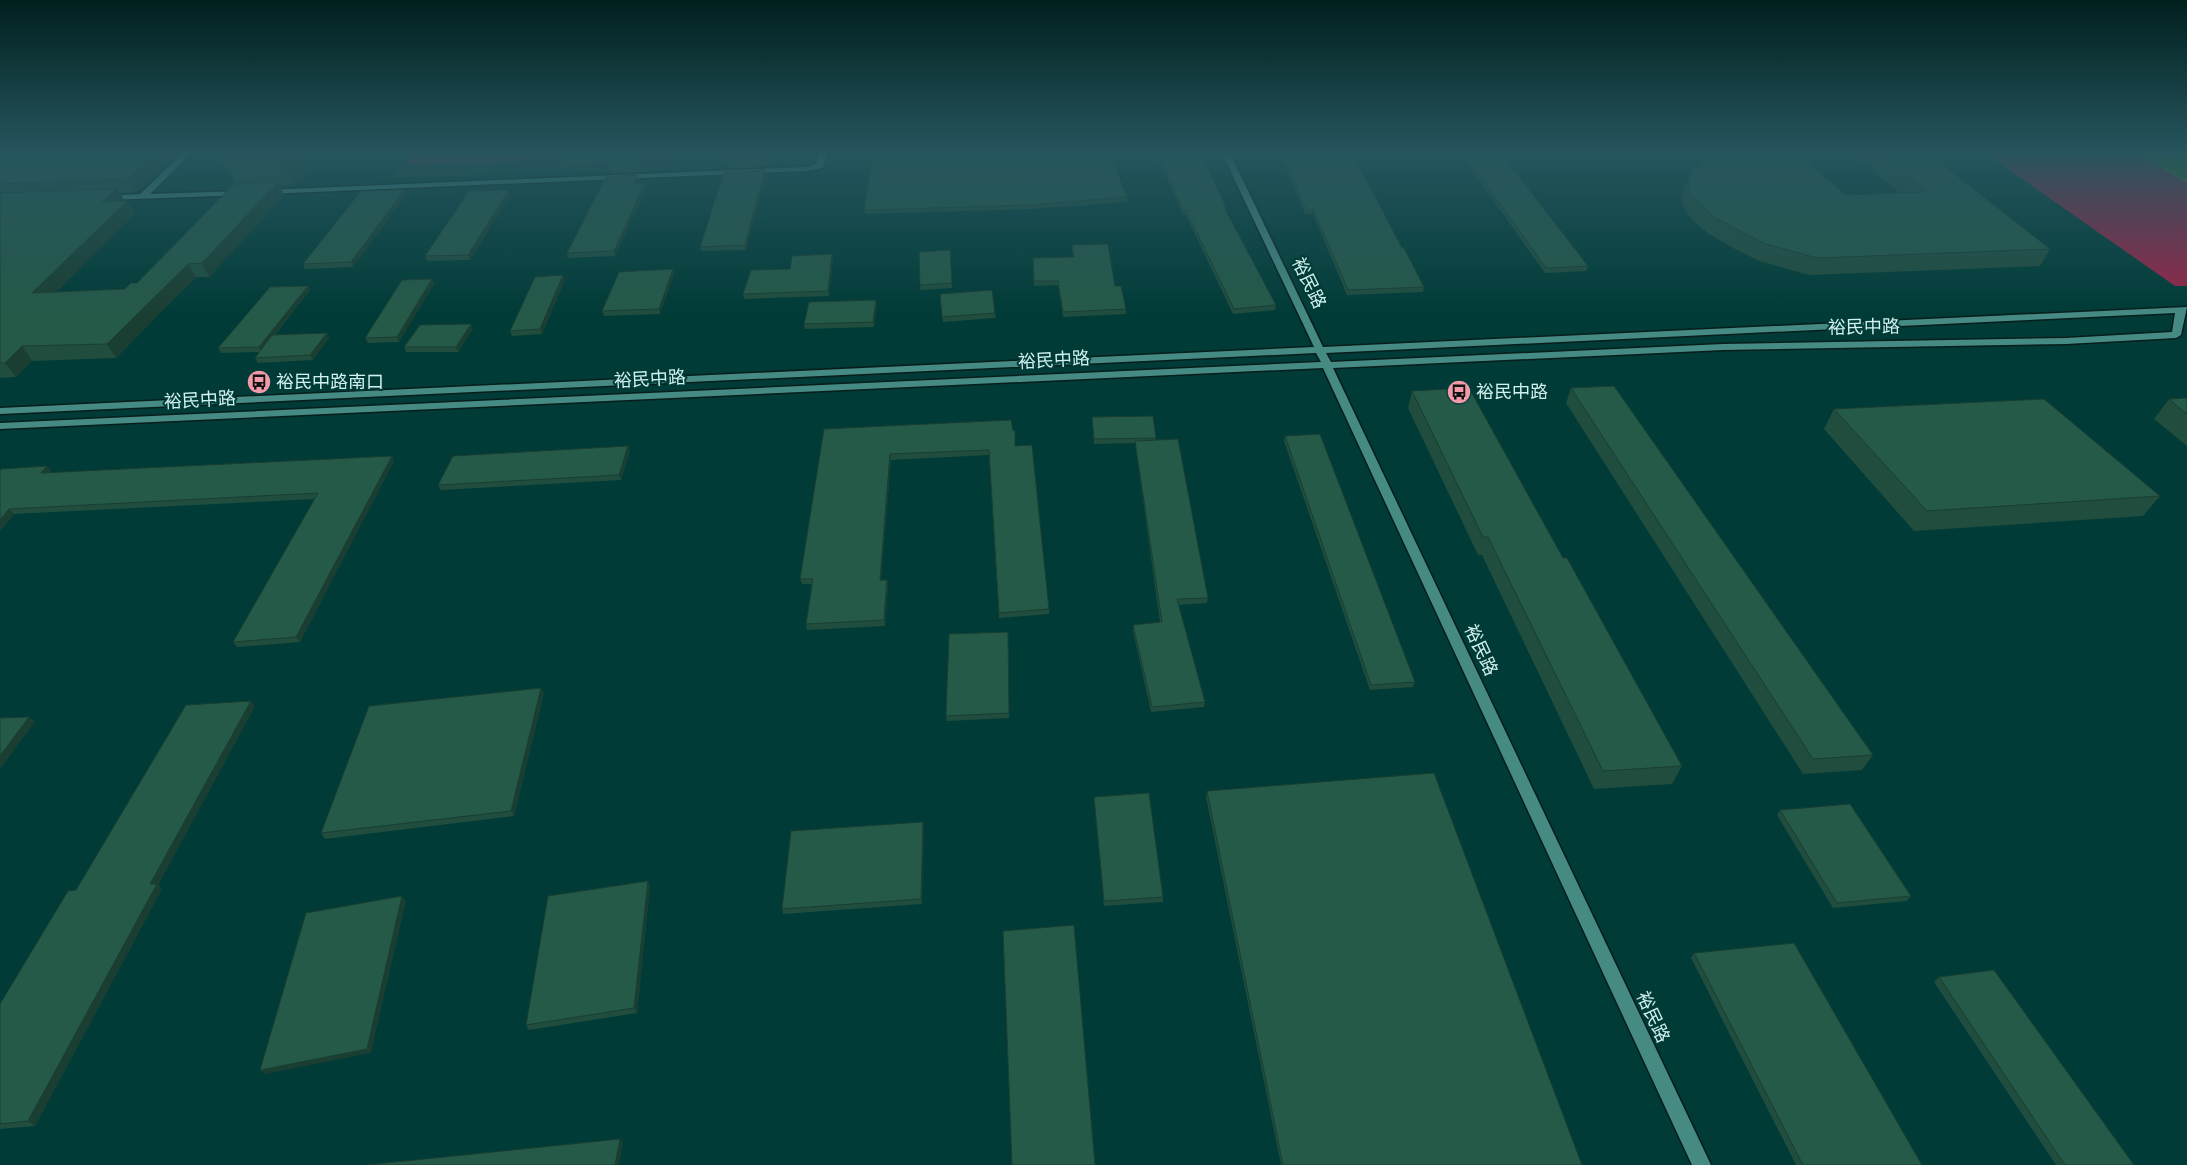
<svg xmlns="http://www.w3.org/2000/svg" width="2187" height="1165" viewBox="0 0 2187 1165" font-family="'Crimson Pro','Noto Sans SC',serif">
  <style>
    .built { fill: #194441 }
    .green { fill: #9d2348 }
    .water { fill: #4f730f; stroke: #769952 }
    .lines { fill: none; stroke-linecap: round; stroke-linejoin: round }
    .minor-casing { stroke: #081e1c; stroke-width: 3 }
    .tertiary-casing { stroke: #081e1c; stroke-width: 3 }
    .minor { fill: #468a84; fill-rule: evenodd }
    .tertiary { fill: #468a84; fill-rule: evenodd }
    .wall { fill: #204d3e }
    .shaded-wall { fill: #1a3e32 }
    .building { fill: #255948; stroke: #1a3e32 }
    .labels { text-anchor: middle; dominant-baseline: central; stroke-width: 4; stroke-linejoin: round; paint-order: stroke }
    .street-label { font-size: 18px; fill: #d0f1ee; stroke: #003b37 }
    .poi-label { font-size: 18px; fill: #d0f1ee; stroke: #003b37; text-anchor: start }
  </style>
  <rect width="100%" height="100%" fill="#003b37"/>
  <path class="built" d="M 411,151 L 683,151 L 676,169 L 391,178 Z"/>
  <path class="green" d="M 417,151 L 529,151 L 523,161 L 406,165 Z
    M 1982,151 L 2187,151 L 2187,286 L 2175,286 Z"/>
  <path class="water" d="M 2136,151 L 2176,151 L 2187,158 L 2187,182 Z"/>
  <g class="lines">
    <g class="minor-casing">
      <path id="minor" d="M 185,151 L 194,151 L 150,194 L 241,191 L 244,191 L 244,195 L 106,200 L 102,198 L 106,196 L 140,194 Z
        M 820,151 L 828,151 L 823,168 L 806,171 L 266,194 L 262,192 L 266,190 L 806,167 L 816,164 Z"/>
    </g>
    <g class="tertiary-casing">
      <path id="tertiary" d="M 1221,151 L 1229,151 L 1323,347 L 2187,307 L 2181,335 L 2176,338 L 2066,344 L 1723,350 L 1333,368 L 1711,1165 L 1692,1165 L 1323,368 L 0,429 L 0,423 L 1321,362 L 1316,353 L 0,414 L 0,408 L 1314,347 ZM 2175,313 L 2172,332 L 2066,338 L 1723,344 L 1331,362 L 1326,353 Z"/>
    </g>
    <use href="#minor" class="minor"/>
    <use href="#tertiary" class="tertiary"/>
  </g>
  <path class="wall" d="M 0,151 L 179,151 L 135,192 L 120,193 L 125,201 L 127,201 L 135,214 L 56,292 L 125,289 L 137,283 L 235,184 L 218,151 L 311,151 L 316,161 L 293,185 L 280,186 L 284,195 L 209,277 L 196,277 L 116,358 L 32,361 L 16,377 L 0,378 Z
    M 565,151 L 651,151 L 642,172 L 612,173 L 610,168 L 613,163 L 562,165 L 560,160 Z
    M 714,151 L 772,151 L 768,167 L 728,168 L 727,164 Z
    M 1155,151 L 1199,151 L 1226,207 L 1226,212 L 1276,305 L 1275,310 L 1233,314 L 1186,215 L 1183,215 Z
    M 1279,151 L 1351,151 L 1402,248 L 1424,287 L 1423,292 L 1347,295 L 1313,214 L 1305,214 Z
    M 1458,151 L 1499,151 L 1588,266 L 1586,271 L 1545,273 Z
    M 1855,151 L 1925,151 L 2050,249 L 2040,266 L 1809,275 L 1759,261 L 1735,249 L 1709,234 L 1693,221 L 1684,208 L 1682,195 L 1688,179 L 1846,195 L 1899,193 L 1854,154 Z
    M 766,175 L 746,250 L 701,251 L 700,247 Z
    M 638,180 L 637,183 L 645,183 L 647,187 L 615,256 L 568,258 L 567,253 Z
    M 404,190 L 406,195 L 353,267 L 305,269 L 303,264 Z
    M 509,190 L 511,194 L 470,260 L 427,261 L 425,256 Z
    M 1127,197 L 1127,202 L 1031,209 L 865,214 L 864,210 Z
    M 1072,245 L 1115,286 L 1126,309 L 1126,314 L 1063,317 L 1058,285 L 1034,286 L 1033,258 L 1073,257 Z
    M 950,250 L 952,288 L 920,290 L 920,285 Z
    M 832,254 L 833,258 L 829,296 L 744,299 L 743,294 L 790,269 Z
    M 674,274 L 660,314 L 604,316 L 602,311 Z
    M 563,275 L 565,280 L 542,334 L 512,336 L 510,331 Z
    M 432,279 L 434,284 L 399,342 L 368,343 L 365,338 Z
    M 308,286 L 310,290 L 275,335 L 327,333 L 329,338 L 313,360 L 258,363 L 255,358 L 259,352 L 221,353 L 218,348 Z
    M 940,294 L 995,313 L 996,318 L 943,322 Z
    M 877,305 L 874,327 L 805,329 L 804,324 Z
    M 471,324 L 473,329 L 458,352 L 406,352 L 404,347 Z
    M 1571,388 L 1873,755 L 1862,770 L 1803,774 L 1566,403 Z
    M 1412,391 L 1563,558 L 1682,766 L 1672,784 L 1594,789 L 1482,555 L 1478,555 L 1408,408 Z
    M 2187,398 L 2187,446 L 2154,419 L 2169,399 Z
    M 1834,409 L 2160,496 L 2143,516 L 1914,531 L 1824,429 Z
    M 1092,417 L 1156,438 L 1156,440 L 1208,598 L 1207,603 L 1178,605 L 1205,702 L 1204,707 L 1151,712 L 1133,631 L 1133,625 L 1160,622 L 1135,443 L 1094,444 Z
    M 824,429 L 1015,446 L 1049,609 L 1049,614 L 999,618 L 989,455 L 891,460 L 881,580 L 887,580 L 888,585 L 885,626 L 807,630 L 806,624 L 812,584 L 802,584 L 800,579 Z
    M 1285,436 L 1415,682 L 1413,687 L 1370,690 L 1284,441 Z
    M 628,446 L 630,451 L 621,480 L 441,490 L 438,485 Z
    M 394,461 L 300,642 L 237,647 L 233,642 L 315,499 L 14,514 L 0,531 L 0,470 L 47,466 L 51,471 L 50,473 Z
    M 1008,632 L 1009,718 L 947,721 L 946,716 Z
    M 544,693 L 514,816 L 325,839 L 321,833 Z
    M 255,706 L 158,885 L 162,889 L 35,1126 L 0,1129 L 0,1004 L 76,890 Z
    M 1207,791 L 1582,1165 L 1281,1165 L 1206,797 Z
    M 1094,797 L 1163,897 L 1163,902 L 1104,906 Z
    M 1780,810 L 1911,896 L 1907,901 L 1833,908 L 1777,815 Z
    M 924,827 L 922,904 L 783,914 L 782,909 Z
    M 650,886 L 637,1013 L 529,1030 L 526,1025 Z
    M 1694,953 L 1922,1165 L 1796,1165 L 1691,958 Z
    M 1939,977 L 2134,1165 L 2056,1165 L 1934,982 Z"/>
  <path class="shaded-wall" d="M 158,151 L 179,151 L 135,192 L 127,179 Z
    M 276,151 L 311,151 L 316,161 L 293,185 Z
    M 648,151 L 651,151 L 642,172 L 641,167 Z
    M 765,151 L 772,151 L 768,167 Z
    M 765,170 L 766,175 L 746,250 L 745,245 Z
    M 637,175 L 638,180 L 635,188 L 633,183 Z
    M 278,182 L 284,195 L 209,277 L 202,263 Z
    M 645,183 L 647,187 L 615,256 L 614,251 Z
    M 117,189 L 125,202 L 102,202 Z
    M 404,190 L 406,195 L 353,267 L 351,262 Z
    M 509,190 L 511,194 L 470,260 L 468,255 Z
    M 127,201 L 135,214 L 41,307 L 32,293 Z
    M 832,254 L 833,258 L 829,296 L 828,291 Z
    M 188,264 L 196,277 L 116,358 L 107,344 Z
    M 673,269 L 674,274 L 660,314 L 659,309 Z
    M 563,275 L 565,280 L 542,334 L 540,329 Z
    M 432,279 L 434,284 L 399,342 L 397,337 Z
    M 308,286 L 310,290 L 261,352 L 259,347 Z
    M 876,300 L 877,305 L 874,327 L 873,322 Z
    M 471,324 L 473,329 L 458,352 L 456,347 Z
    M 327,333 L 329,338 L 313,360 L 310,355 Z
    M 22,346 L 32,361 L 16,377 L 5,363 Z
    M 628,446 L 630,451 L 621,480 L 619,475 Z
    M 890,454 L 891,460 L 880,586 L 880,580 Z
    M 392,456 L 394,461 L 300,642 L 296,637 Z
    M 47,466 L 51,471 L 45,479 L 41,473 Z
    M 9,509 L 14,514 L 0,531 L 0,520 Z
    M 887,580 L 888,585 L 885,626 L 884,620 Z
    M 541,688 L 544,693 L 514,816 L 511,811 Z
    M 251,701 L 255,706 L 158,885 L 162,889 L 35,1126 L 28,1121 L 150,884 Z
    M 29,717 L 35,722 L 0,769 L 0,756 Z
    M 923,822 L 924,827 L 922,904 L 921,899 Z
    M 648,881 L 650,886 L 637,1013 L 634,1008 Z
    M 402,896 L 406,901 L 371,1053 L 265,1074 L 260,1070 Z
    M 620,1139 L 623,1143 L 619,1165 L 615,1165 Z"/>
  <path class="building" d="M 0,151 L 158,151 L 127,179 L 0,184 Z
    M 565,151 L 648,151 L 641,167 L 610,168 L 615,158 L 560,160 Z
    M 873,151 L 1109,151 L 1127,197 L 1031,205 L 864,210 Z
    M 1157,151 L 1199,151 L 1226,207 L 1224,207 L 1276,305 L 1234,309 L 1186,210 L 1183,210 Z
    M 1281,151 L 1351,151 L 1402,248 L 1404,248 L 1424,287 L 1348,290 L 1313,209 L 1306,210 Z
    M 1462,151 L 1499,151 L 1588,266 L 1546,268 Z
    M 1717,151 L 1794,151 L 1846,195 L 1926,192 L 1878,151 L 1925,151 L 2050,249 L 1817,258 L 1766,244 L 1742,232 L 1716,218 L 1699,204 L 1690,192 L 1688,179 L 1693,170 Z
    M 765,170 L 745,245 L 700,247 L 724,172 Z
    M 637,175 L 633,183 L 645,183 L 614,251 L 567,253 L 606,177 Z
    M 278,182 L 202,263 L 188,264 L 107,344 L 22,346 L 5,363 L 0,363 L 0,193 L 117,189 L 102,202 L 127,201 L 32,293 L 125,289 L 131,283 L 137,283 L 234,184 Z
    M 404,190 L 351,262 L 303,264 L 361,191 Z
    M 509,190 L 468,255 L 425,256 L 469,191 Z
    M 1108,244 L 1115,286 L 1121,286 L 1126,309 L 1063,312 L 1058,281 L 1034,281 L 1033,258 L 1074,257 L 1072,245 Z
    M 950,250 L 952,283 L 920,285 L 919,252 Z
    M 832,254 L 828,291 L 743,294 L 751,270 L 790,269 L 792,256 Z
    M 673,269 L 659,309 L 602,311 L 619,272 Z
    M 563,275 L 540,329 L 510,331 L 535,277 Z
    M 432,279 L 397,337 L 365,338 L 402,280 Z
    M 308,286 L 259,347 L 218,348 L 270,287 Z
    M 992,290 L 995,313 L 942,317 L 940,294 Z
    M 876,300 L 873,322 L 804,324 L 809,302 Z
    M 471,324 L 456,347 L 404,347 L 420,325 Z
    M 327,333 L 310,355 L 255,358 L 272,335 Z
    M 1614,386 L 1873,755 L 1813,759 L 1571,388 Z
    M 1469,388 L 1563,558 L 1567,558 L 1682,766 L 1603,771 L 1488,537 L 1483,537 L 1412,391 Z
    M 2187,398 L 2187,414 L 2169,399 Z
    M 2044,399 L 2160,496 L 1927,511 L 1834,409 Z
    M 1153,416 L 1156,438 L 1094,439 L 1092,417 Z
    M 1011,420 L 1013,431 L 1015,430 L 1015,446 L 1032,445 L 1049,609 L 999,613 L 989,450 L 890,454 L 880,580 L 887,580 L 884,620 L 806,624 L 813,579 L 800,579 L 824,429 Z
    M 1320,434 L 1415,682 L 1371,685 L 1285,436 Z
    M 1178,439 L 1208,598 L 1177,599 L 1205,702 L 1152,707 L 1133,625 L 1162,622 L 1135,441 Z
    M 628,446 L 619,475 L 438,485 L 453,456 Z
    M 392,456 L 296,637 L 233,642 L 318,493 L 9,509 L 0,520 L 0,470 L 2,469 L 47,466 L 41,473 Z
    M 1008,632 L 1009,713 L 946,716 L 949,634 Z
    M 541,688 L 511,811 L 321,833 L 369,706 Z
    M 251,701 L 150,884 L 157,884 L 28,1121 L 0,1124 L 0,1004 L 68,891 L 76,890 L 186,705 Z
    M 29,717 L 0,756 L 0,718 Z
    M 1434,773 L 1582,1165 L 1283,1165 L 1207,791 Z
    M 1149,793 L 1163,897 L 1104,901 L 1094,797 Z
    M 1850,804 L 1911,896 L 1837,903 L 1780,810 Z
    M 923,822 L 921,899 L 782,909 L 791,831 Z
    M 648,881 L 634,1008 L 526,1025 L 548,896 Z
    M 402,896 L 367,1049 L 260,1070 L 306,913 Z
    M 1074,925 L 1095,1165 L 1012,1165 L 1003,931 Z
    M 1794,943 L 1922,1165 L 1803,1165 L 1694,953 Z
    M 1994,970 L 2134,1165 L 2065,1165 L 1939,977 Z
    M 620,1139 L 615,1165 L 366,1165 Z"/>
  <linearGradient id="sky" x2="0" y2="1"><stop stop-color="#00201e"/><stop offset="0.48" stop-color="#26555e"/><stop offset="1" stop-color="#26555e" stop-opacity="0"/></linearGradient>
  <rect width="2187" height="315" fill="url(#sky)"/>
  <defs>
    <g id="bus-disc" transform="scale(1.25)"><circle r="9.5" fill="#f39aaa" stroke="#003b37"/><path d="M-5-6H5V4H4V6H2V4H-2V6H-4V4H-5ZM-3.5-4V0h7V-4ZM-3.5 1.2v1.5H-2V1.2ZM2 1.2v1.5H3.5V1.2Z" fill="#111"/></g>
  </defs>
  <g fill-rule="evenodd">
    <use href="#bus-disc" x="259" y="382"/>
    <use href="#bus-disc" x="1459" y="392"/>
  </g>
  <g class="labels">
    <g class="street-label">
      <text transform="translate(1309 283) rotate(64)">裕民路</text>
      <text transform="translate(1864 327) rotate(-1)">裕民中路</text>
      <text transform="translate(1054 360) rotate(-3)">裕民中路</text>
      <text transform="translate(650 379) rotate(-3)">裕民中路</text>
      <text transform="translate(200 400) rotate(-3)">裕民中路</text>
      <text transform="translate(1481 650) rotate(65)">裕民路</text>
      <text transform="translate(1653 1017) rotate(65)">裕民路</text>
    </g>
    <g class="poi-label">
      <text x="276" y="382">裕民中路南口</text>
      <text x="1476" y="392">裕民中路</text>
    </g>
  </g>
</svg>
